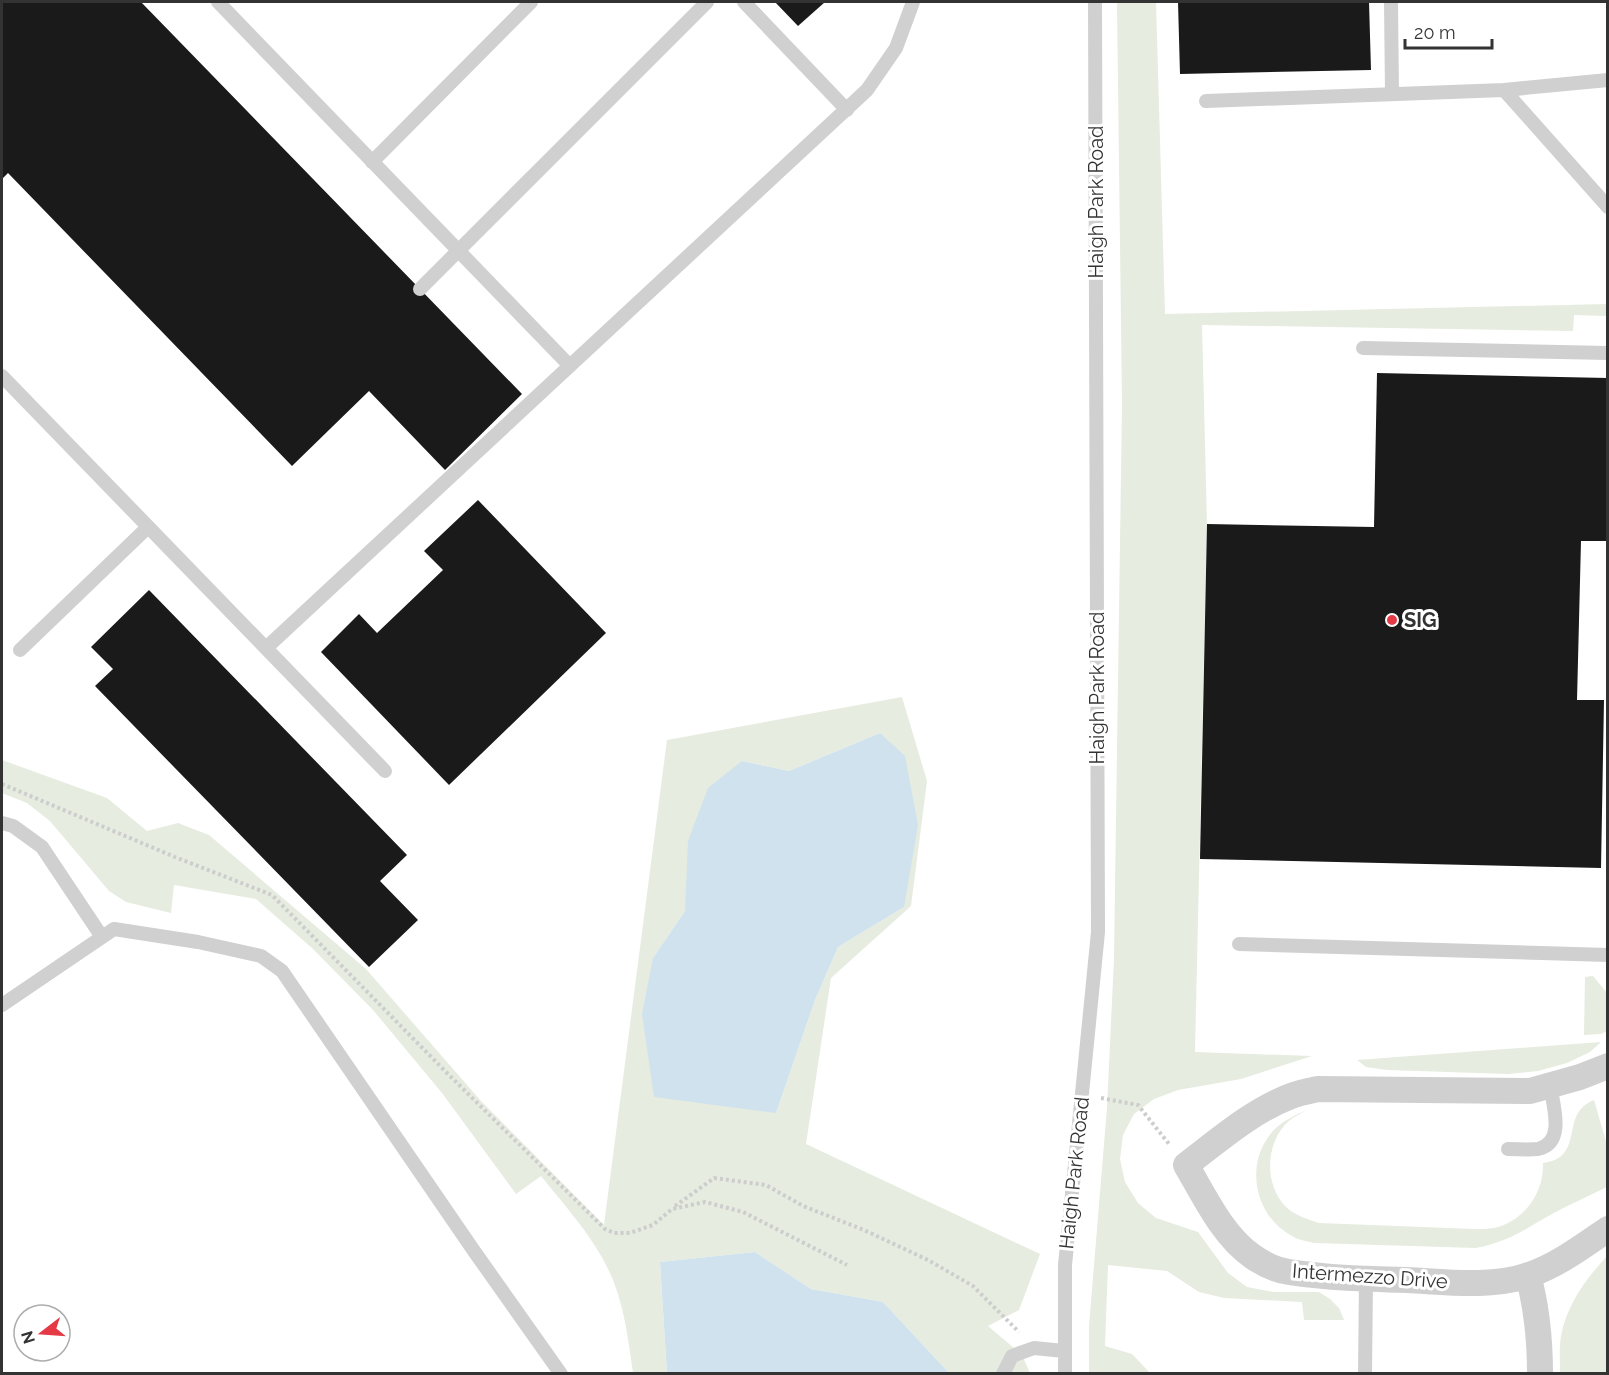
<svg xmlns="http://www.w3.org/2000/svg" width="1609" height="1375" viewBox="0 0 1609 1375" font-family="Raleway,sans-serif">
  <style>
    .green { fill: #e6ecdf; fill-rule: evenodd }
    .water { fill: #cfe2ee }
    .building { fill: #1a1a1a }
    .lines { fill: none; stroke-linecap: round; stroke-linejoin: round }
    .path { stroke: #cdcdcd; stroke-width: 4; stroke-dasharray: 3 3; stroke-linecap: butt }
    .service { stroke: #d0d0d0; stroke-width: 14 }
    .minor { stroke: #d0d0d0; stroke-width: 26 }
    .poi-dot { fill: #e63946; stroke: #fff; stroke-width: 2 }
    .labels { text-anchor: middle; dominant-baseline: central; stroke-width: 6; stroke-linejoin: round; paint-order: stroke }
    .street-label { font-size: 20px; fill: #333; stroke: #fff }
    .poi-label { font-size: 20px; font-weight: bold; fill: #333; stroke: #fff; text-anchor: start }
  </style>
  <rect width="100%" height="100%" fill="#fff"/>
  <path class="green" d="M 1117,2 L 1156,2 L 1165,314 L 1608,304 L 1607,316 L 1574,315 L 1573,331 L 1202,325 L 1207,524 L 1195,1052 L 1312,1056 L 1241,1079 L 1178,1090 L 1154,1099 L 1134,1114 L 1123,1135 L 1120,1159 L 1125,1182 L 1138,1203 L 1156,1218 L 1198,1232 L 1228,1273 L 1247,1287 L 1274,1292 L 1319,1292 L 1330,1299 L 1339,1308 L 1344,1320 L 1304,1320 L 1302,1302 L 1224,1298 L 1199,1292 L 1167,1271 L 1108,1265 L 1105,1346 L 1132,1354 L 1151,1374 L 1089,1373 L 1089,1326 L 1107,1108 L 1114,959 L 1122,405 Z
    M 902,697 L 927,781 L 911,906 L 831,978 L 806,1144 L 1040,1254 L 1019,1310 L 988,1326 L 1022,1355 L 1030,1373 L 949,1373 L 883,1302 L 811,1289 L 755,1252 L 660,1262 L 667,1373 L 633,1373 C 629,1346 626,1318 617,1291 C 603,1247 569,1211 541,1176 L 516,1194 L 442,1093 L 373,1010 L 313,949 L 256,899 L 174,885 L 171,913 L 126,902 L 109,891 L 50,821 L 27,803 L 2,793 L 2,760 L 107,798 L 147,831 L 178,823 L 209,835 L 366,969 L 481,1101 L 604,1225 L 667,740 ZM 880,733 L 904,907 L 838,947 L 815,1000 L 776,1113 L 653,958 L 685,911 L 742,761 L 789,771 Z
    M 1593,976 L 1607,993 L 1607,1031 L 1601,1034 L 1584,1035 L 1585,977 Z
    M 1601,1042 L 1590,1052 L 1567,1063 L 1538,1071 L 1508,1074 L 1387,1070 L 1366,1067 L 1357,1060 Z
    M 1594,1100 L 1607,1145 L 1607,1187 C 1589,1196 1570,1204 1552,1214 C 1523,1230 1511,1241 1476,1248 L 1314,1243 C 1307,1241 1298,1240 1292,1236 C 1256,1217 1245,1168 1269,1136 C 1278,1123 1293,1116 1307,1110 C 1302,1113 1295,1116 1290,1120 C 1266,1140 1263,1182 1285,1206 C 1294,1215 1307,1219 1319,1223 L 1474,1229 C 1481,1229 1488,1229 1494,1228 C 1524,1221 1544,1193 1543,1163 C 1587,1157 1558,1114 1594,1100 Z
    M 1607,1256 L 1607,1373 L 1560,1373 C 1560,1361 1559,1348 1561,1336 C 1567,1304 1586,1279 1607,1256 Z"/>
  <path class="water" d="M 880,733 L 905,756 L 918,825 L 904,907 L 838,947 L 815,1000 L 776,1113 L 654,1097 L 642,1014 L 653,958 L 685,911 L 688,841 L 708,788 L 742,761 L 789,771 Z
    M 755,1252 L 811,1289 L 883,1302 L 949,1373 L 667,1373 L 660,1262 Z"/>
  <path class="building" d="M 2,2 L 141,2 L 522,394 L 445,470 L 369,391 L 292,466 L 8,173 L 2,179 Z
    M 775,2 L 825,2 L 798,26 Z
    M 1178,2 L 1369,2 L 1371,70 L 1180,74 Z
    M 1377,373 L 1608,378 L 1608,541 L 1581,541 L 1577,700 L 1604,700 L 1601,868 L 1200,859 L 1207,524 L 1374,527 Z
    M 478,500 L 606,633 L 449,785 L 321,652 L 359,614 L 377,633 L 443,570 L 424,551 Z
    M 149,590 L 407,855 L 380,881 L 418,920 L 369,967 L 95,686 L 113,669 L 91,647 Z"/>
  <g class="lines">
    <path class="path" d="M 2,784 L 175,857 L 272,895 L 447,1073 L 605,1229 L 614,1233 L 630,1233 L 653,1225 L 672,1209 L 705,1202 L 743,1212 L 847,1265
      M 1101,1098 L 1138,1105 L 1169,1144
      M 675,1206 L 714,1178 L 766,1185 L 803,1206 L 864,1230 L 928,1260 L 973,1286 L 1019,1332"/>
    <path class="service" d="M 218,2 L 570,366
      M 744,2 L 847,110
      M 1391,2 L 1392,94
      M 1504,90 L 1608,80
      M 1206,101 L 1504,90 L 1608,207
      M 372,162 L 531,2
      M 420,289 L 707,2
      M 1363,348 L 1608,353
      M 2,376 L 385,771
      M 266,648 L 867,90 L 896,48 L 913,2
      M 20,650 L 148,527
      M 2,823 L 13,826 L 42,847 L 102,937
      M 1239,944 L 1608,955
      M 2,1005 L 114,929 L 198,942 L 261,956 L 282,971 L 474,1251 L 561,1374
      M 1508,1149 C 1518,1149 1528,1150 1538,1149 C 1566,1143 1553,1105 1550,1085
      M 1003,1374 L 1012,1356 L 1034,1348 L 1064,1351
      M 1065,1374 L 1065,1265 L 1098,932 L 1095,2
      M 1365,1374 L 1366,1279"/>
    <path class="minor" d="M 1608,1066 L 1580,1077 L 1530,1091 L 1318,1089 C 1309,1091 1299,1093 1291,1096 C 1252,1111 1219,1140 1186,1165 C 1204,1195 1222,1235 1252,1256 C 1263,1264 1276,1270 1289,1272 C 1328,1278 1368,1279 1407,1280 C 1447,1282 1491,1288 1529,1275 C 1558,1265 1583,1246 1608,1229
      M 1528,1275 C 1537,1308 1540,1339 1540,1374"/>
  </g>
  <circle class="poi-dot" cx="1392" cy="620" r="6"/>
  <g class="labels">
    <g class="street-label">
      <text transform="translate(1096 202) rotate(-90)">Haigh Park Road</text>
      <text transform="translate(1097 688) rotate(-90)">Haigh Park Road</text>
      <text transform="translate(1074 1173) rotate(-84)">Haigh Park Road</text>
      <text transform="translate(1370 1276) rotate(4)">Intermezzo Drive</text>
    </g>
    <g class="poi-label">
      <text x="1404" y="620">SIG</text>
    </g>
  </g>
  <rect width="1609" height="1375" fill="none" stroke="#333333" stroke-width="6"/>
  <g transform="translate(42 1333) rotate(253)"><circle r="28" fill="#ffffff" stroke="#adadad" stroke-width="1.5"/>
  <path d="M0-4.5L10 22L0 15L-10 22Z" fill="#e63946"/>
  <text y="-9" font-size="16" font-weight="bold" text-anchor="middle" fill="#333333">N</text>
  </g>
  <path d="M1405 39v9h87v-9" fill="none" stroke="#333333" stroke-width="3"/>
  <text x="1414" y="39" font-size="18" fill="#333333" stroke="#ffffff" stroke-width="4.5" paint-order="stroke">20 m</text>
</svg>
